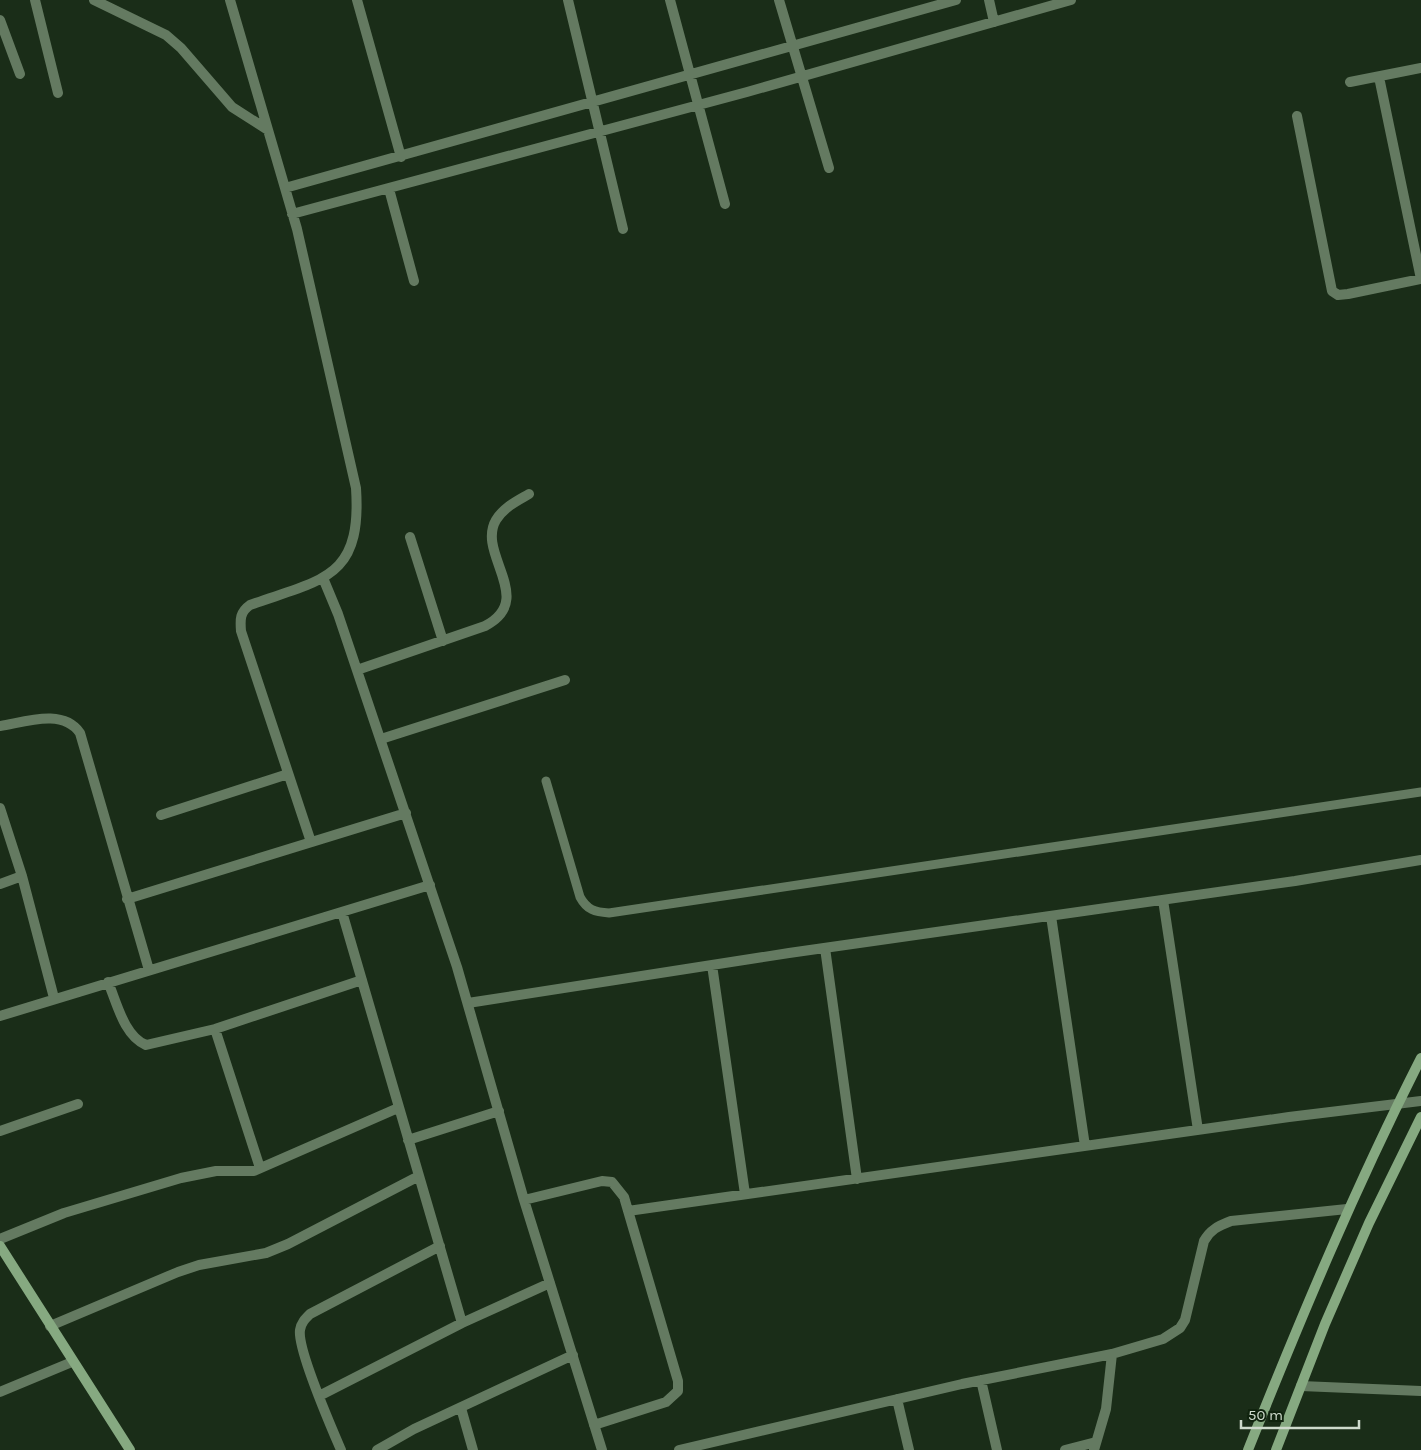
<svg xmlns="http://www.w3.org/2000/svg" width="1421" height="1450" viewBox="0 0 1421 1450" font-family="Karla,sans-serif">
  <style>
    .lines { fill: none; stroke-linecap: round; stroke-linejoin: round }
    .lane { stroke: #647a61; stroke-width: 9 }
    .street { stroke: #647a61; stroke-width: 10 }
    .secondary { stroke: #86a981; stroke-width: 10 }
  </style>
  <rect width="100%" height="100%" fill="#1a2d18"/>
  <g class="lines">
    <path class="lane" d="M 546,781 L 580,897 C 587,910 595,912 609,913 L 1421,792"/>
    <path class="street" d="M 35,0 L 58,93
      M 94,0 L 166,35 L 181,48 L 232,107 L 268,130
      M 230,0 L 297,229 L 356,488 C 362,579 323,579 250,605 C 240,612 240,619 241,631 L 311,842
      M 357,0 L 401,157
      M 568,0 L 623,229
      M 670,0 L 725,204
      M 779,0 L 829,168
      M 989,0 L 994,22
      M 0,20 L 20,74
      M 1379,77 L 1421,279
      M 1350,82 L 1421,68
      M 1297,116 L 1332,291 L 1338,295 L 1348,294 L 1421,279
      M 285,188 L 956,0
      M 389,189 L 414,281
      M 292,214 L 747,92 L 1071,0
      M 410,537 L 443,641
      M 323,578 L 338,614 L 457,967 L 524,1200 L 602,1450
      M 357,670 L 485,626 C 537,599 476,554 496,520 C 504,507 517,501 529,494
      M 0,726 C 25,722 63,708 80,733 L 149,970
      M 381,739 L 565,680
      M 0,808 L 22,876 L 54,998
      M 161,815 L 288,774
      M 0,884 L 22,876
      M 127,899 L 406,813
      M 1163,900 L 1198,1130
      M 342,912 L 462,1323
      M 1051,916 L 1085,1146
      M 825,948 L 857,1179
      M 712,965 L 745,1194
      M 108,982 C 117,1003 124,1036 146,1045 L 215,1029 L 362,980
      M 468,1003 L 789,953 L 1295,881 L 1421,860
      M 0,1016 L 430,885
      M 215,1029 L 260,1168
      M 0,1131 L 78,1104
      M 408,1140 L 499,1111
      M 524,1200 L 602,1181 L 612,1182 L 624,1197 L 678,1381 L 678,1391 L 666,1402 L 594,1425
      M 628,1211 L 1289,1117 L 1421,1101
      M 0,1239 L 64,1213 L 181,1178 L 216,1171 L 254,1171 L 398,1108
      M 50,1326 L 178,1272 L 199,1265 L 266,1253 L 288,1244 L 419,1176
      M 981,1380 L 997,1450
      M 1301,1386 L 1421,1391
      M 0,1392 L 72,1362
      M 319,1396 L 462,1323 L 550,1283
      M 897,1399 L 909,1450
      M 461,1408 L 473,1450
      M 341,1450 C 332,1429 297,1349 300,1330 C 301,1323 305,1319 310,1314 L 440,1246
      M 377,1450 L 414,1429 L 573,1355
      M 679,1450 L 962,1384 L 1112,1354 L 1163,1339 L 1180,1328 L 1185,1320 L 1204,1241 C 1210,1230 1218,1226 1231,1221 L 1347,1209
      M 1065,1450 L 1096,1442
      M 1094,1450 L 1106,1409 L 1112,1354"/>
    <path class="secondary" d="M 0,1246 L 130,1450
      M 1248,1450 C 1301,1317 1356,1186 1421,1058
      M 1276,1450 L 1325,1324 L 1369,1223 L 1421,1117"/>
  </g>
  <path d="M1241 1420v8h118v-8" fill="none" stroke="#cedacc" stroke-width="2.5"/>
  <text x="1248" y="1420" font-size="15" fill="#cedacc" stroke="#10230e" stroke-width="4" paint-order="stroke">50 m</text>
</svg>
